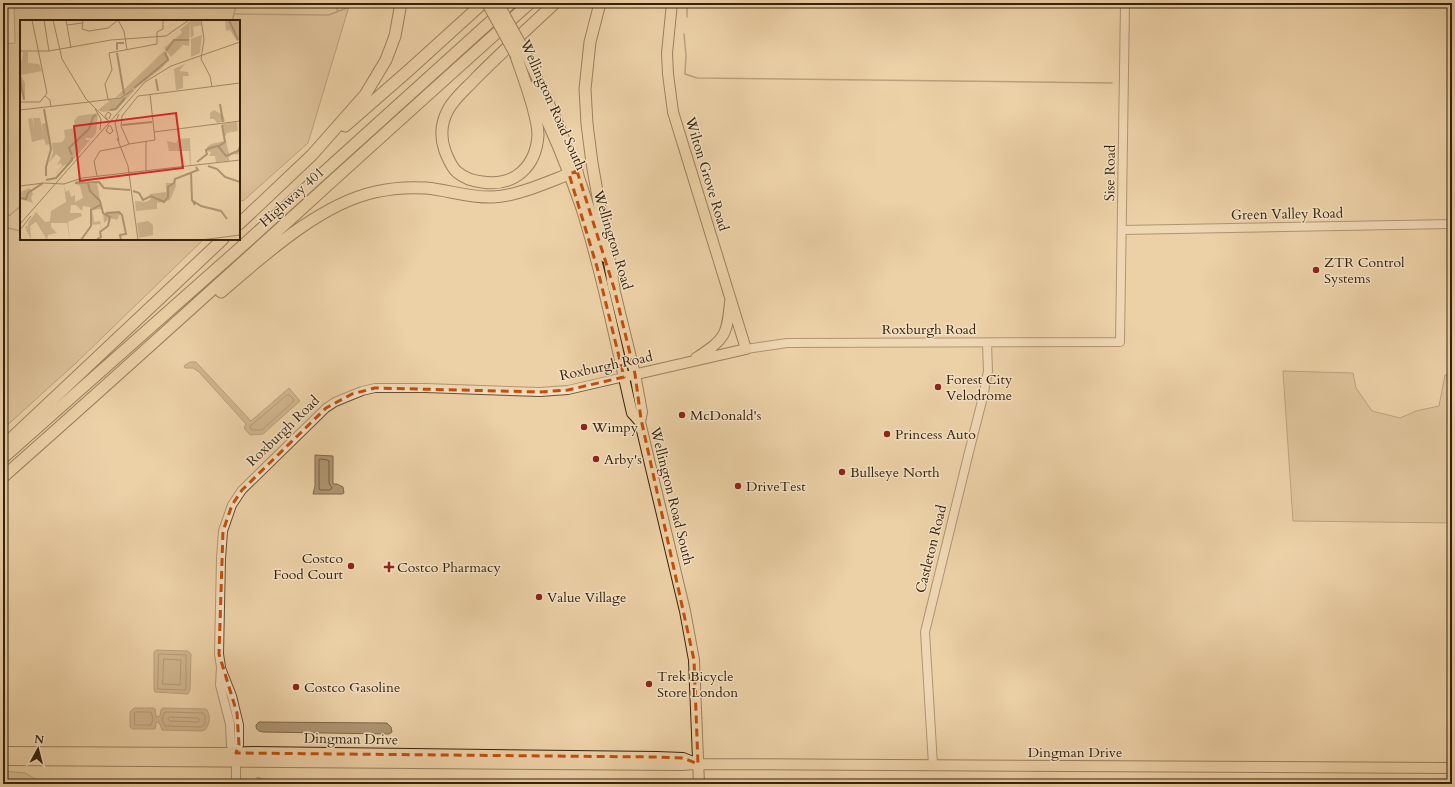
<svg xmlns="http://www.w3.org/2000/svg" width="1455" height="787" viewBox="0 0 1455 787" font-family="Cardo,serif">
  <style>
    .green { fill: #cdb28b; stroke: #826a4a }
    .water { fill: #ae9571; stroke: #7e6748 }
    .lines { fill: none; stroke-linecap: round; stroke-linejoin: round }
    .shore { stroke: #725c3e; stroke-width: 1 }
    .stream { stroke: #7e6748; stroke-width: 1.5 }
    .minor-casing { stroke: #644e31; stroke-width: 10 }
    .major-casing { stroke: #36220a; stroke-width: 12 }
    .highway-casing { stroke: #36220a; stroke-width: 13 }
    .minor { stroke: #f3e0c5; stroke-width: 8 }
    .major { stroke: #ecd0a6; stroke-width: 10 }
    .highway { stroke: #ecd0a6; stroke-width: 11 }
    .major-bridge-casing { stroke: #36220a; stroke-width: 12; stroke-linecap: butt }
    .major-bridge { stroke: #ecd0a6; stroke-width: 10 }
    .marked { fill: none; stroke: #c44e0c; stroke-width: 3; stroke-dasharray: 8 5; stroke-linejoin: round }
    .poi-dot { fill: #8f2418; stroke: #f3e0c5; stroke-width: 1.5 }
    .labels { text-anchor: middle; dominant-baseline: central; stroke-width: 3; stroke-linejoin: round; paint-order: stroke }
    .street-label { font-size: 14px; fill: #36220a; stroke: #f3e0c5 }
    .poi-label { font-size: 14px; fill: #36220a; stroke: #f3e0c5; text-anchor: start }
    .inset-river { fill: none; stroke: #ae9571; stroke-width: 2 }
    .inset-road { fill: none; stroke: #a38a68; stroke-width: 1 }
    .view { fill: #d62828; fill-opacity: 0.15; stroke: #d62828; stroke-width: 2 }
    .inset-edge { fill: none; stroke: #36220a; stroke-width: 2 }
  </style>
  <rect width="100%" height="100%" fill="#ecd0a6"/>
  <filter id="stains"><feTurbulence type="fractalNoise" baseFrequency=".005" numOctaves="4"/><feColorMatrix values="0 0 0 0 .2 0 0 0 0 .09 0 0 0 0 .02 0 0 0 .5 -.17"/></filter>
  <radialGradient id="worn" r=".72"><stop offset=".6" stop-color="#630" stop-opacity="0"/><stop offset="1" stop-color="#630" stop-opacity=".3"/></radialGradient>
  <path class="green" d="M 14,3 L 350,3 L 308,143 L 243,201 L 239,200 L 239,21 L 21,21 L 21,239 L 204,239 L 76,363 L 3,429 L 3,44 L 15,43 Z
    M 1283,371 L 1353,373 L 1356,388 L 1372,411 L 1400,418 L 1416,411 L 1439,406 L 1445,375 L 1452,375 L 1452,523 L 1293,521 Z
    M 3,771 L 25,773 L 44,784 L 3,784 Z"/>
  <path class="water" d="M 190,362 L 196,362 L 251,421 L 289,388 L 300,401 L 263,434 L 250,435 L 244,428 L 246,424 L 199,372 L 193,368 L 185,368 L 184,366 Z
    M 315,455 L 333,456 L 333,484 L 337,484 L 343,487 L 344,493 L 342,494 L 313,494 L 315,486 Z
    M 156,650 L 188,651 L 191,654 L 190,690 L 188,694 L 155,692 L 154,689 L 154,652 Z
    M 134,708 L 153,708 L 155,709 L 156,716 L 158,717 L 160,716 L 161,710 L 163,708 L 206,709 C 211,714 210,724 205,730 L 201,731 L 162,730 L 160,724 L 157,722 L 156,723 L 155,729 L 133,729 L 130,727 L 130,712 Z
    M 259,722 L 387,723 L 391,727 L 392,732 L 389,734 L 263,732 C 258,731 256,730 256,725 Z
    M 257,777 L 263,779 L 282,780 L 282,784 L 257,784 Z"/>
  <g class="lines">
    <path class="shore" d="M 287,395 L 289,395 L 293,399 L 293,402 L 262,430 L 252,430 L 250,427 L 251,425 L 254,423 Z
      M 320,459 L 327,460 L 329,461 L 329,483 L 332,488 L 330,490 L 320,490 L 319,489 L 319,461 Z
      M 159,654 L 186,655 L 186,690 L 158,689 Z
      M 164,659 L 181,660 L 180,685 L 163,684 Z
      M 135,712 L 151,712 L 153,719 L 151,725 L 135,725 Z
      M 166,712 L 203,713 L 205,716 L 205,724 L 201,727 L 165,726 L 162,720 L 164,713 Z
      M 170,717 L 198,718 L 200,720 L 198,722 L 170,721 L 168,719 Z"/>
    <path class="stream" d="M 337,11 L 339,3
      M 235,14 L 329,15 L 359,3
      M 687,17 L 687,3
      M 232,21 L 237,3
      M 684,34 L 686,55 L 685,74 L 697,78 L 1112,83
      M 3,218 L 10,215 L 21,206
      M 3,227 L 21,231"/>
    <g class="minor-casing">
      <path id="minor" d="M 1122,230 L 1452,224
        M 746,349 L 787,343 L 1120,342 L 1125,3
        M 221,668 L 232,696 L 239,725 L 239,745 L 236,753 L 236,784
        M 236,753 L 231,745 L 230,724 L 220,685 L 221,667 L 219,654 L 221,559 L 223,531 L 232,505 L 242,490 L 326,408 L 335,402 L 362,391 L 375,388 L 425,388 L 540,392 L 568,390 L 624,377
        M 933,765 L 925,632 L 970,448 L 983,397 L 988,371 L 987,343"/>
    </g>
    <g class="major-casing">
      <path id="major" d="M 524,50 L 557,121 L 577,171 L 605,257
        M 531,87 C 550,126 567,166 581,207 C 602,274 616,344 632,413 L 640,422 L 685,611 L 694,660 L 699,784
        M 612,280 L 635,374 L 642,412 L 640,422
        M 696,358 C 725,339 727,336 730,302
        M 624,377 L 746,349 L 673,112 L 668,74 L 667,53 L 672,3
        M 3,752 L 221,753 L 253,752 L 657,757 L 683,758 L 698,764 L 1452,768
        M 3,760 L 682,765 L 694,764"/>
    </g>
    <g class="highway-casing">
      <path id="highway" d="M 600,3 L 590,42 L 585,89 L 587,124 L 592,163 L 614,288
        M 516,56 C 523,76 538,115 538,135 C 536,167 514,187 482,182 C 473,181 464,178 457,172 C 451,167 448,158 445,151 C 440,137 441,123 448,110 C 454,98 467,88 476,78 C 502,52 528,28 555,3
        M 345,126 L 408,71 L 483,3
        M 239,224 L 312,155 L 365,95 L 386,60 L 395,36 L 401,3
        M 221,292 C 263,256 320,204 375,192 C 392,188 409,187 426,188 C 448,190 470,198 493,197 C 519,196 552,180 577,171
        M 3,446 L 223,239
        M 3,458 L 240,248 L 511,3
        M 3,477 C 180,321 354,160 530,3"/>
    </g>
    <use href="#minor" class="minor"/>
    <use href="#major" class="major"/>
    <use href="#highway" class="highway"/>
    <g class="major-bridge-casing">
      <path id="major-bridge" d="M 487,3 L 516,56
        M 498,3 L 524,50"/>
    </g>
    <use href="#major-bridge" class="major-bridge"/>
  </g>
  <path d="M0 0H1455V787H0ZM 577,171 L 614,288 L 635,374 L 641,419 L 694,660 L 698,764 L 683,758 L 657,757 L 236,753 L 239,745 L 237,713 L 219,654 L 223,531 L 232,505 L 242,490 L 326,408 L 352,394 L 375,388 L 540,392 L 568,390 L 624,377 L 597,267 L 569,174 Z" fill="#ecd0a6" fill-opacity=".55" fill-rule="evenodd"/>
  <path class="marked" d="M 577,171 L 614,288 L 635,374 L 641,419 L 694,660 L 698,764 L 683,758 L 657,757 L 236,753 L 239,745 L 237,713 L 219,654 L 223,531 L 232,505 L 242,490 L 326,408 L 352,394 L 375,388 L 540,392 L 568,390 L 624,377 L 597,267 L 569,174 Z"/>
  <g class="poi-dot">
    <circle cx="1316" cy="270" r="4"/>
    <circle cx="938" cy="387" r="4"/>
    <circle cx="682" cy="415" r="4"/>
    <circle cx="584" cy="427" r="4"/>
    <circle cx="887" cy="434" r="4"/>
    <circle cx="596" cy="459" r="4"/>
    <circle cx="842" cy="472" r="4"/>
    <circle cx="738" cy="486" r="4"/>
    <circle cx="351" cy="566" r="4"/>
    <path d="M387 561h4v4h4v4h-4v4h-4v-4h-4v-4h4z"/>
    <circle cx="539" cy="597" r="4"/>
    <circle cx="649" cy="684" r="4"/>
    <circle cx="296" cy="687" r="4"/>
  </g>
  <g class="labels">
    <g class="street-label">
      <text transform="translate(553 105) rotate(66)">Wellington Road South</text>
      <text transform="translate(1110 173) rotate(-89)">Sise Road</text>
      <text transform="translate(707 174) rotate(73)">Wilton Grove Road</text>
      <text transform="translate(292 197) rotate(-42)">Highway 401</text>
      <text transform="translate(1287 214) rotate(-1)">Green Valley Road</text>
      <text transform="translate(613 240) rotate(73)">Wellington Road</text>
      <text x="929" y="329">Roxburgh Road</text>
      <text transform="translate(606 366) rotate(-12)">Roxburgh Road</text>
      <text transform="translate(283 431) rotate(-44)">Roxburgh Road</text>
      <text transform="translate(672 496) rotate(76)">Wellington Road South</text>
      <text transform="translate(931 549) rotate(-76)">Castleton Road</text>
      <text transform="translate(351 739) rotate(1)">Dingman Drive</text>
      <text x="1075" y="752">Dingman Drive</text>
    </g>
    <g class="poi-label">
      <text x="1324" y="262">ZTR Control<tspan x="1324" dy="16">Systems</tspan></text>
      <text x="946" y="379">Forest City<tspan x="946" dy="16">Velodrome</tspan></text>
      <text x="690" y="415">McDonald's</text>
      <text x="592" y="427">Wimpy</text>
      <text x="895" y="434">Princess Auto</text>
      <text x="604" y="459">Arby's</text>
      <text x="850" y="472">Bullseye North</text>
      <text x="746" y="486">DriveTest</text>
      <text x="343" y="558" text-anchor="end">Costco<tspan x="343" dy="16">Food Court</tspan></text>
      <text x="397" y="567">Costco Pharmacy</text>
      <text x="547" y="597">Value Village</text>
      <text x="657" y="676">Trek Bicycle<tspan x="657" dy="16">Store London</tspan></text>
      <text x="304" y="687">Costco Gasoline</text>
    </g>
  </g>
  <g transform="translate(20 20)">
    <rect width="220" height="220" fill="#ecd0a6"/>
    <path d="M 170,0 L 180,0 L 181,5 L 173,7 L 174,15 L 171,18 ZM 205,0 L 220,0 L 220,20 L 217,21 L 210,10 L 206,11 ZM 170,1 L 169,26 L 163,25 L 151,37 L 144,28 L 162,13 L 160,10 ZM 182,15 L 180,33 L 171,37 L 171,19 ZM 144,31 L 149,38 L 142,48 L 108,74 L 95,78 ZM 3,32 L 8,32 L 8,43 L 19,44 L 22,51 L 1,55 L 5,63 L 5,80 L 0,71 L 0,40 L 2,40 ZM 165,44 L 159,51 L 168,52 L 169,56 L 163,56 L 163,68 L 156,70 L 154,49 ZM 116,69 L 96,90 L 83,92 L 78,90 L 88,82 L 90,83 L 88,80 L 98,79 ZM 194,90 L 203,95 L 205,101 L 197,103 L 194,99 L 190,99 L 190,93 ZM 78,93 L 76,113 L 72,118 L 65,118 L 66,120 L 70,120 L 49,145 L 44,145 L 33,157 L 42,146 L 41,143 L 37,145 L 41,138 L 36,134 L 29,143 L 33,133 L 32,123 L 42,122 L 45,118 L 44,110 L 55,108 L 54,101 L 58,96 ZM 12,98 L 14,108 L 13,98 L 20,98 L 24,118 L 22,104 L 26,103 L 29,124 L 26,125 L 24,119 L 12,122 L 8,99 ZM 217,102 L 218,111 L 207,113 L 205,117 L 209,134 L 218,130 L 220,125 L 220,135 L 213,134 L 209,137 L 209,141 L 196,142 L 195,136 L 189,136 L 191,132 L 187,131 L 187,127 L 191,124 L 205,121 L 202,104 ZM 170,118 L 171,145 L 170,145 L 169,131 L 149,131 L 147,121 L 156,123 L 158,119 ZM 155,159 L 156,166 L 150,180 L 137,183 L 137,189 L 116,191 L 115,181 L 126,182 L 131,179 L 129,177 L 130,174 L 146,172 L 146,163 L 153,163 ZM 62,160 L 69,164 L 77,163 L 82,189 L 72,190 L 74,202 L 80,201 L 82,210 L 80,204 L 73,205 L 70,201 L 70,187 L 63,186 L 62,191 L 56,185 L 51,185 L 50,193 L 61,193 L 62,196 L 48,202 L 50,220 L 47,203 L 31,203 L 31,207 L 37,213 L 28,215 L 27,220 L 16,202 L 10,206 L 11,220 L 5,207 L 7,205 L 8,210 L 8,203 L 16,192 L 25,202 L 30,201 L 31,191 L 46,182 L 44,166 L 46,172 L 49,170 L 51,177 L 55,175 L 55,182 L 63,178 L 60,166 L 56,164 L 56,161 ZM 10,168 L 13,174 L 11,178 L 13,183 L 0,179 L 0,172 ZM 101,192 L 97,200 L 90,198 L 84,203 L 83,194 ZM 128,201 L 133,205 L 133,215 L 119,218 L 117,203 Z" fill="#cdb28b"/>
    <path class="inset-river" d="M 209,0 L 218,20M 97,30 L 97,23 L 104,23M 146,31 L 154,20 L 169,20M 97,33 L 104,74M 0,58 L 4,80M 136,59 L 138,71M 114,68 L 148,40 L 145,32M 200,84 L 203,102M 24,89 L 31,129 L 26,147 L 26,156M 90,90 L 96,89 L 105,78M 102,105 L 132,102M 199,126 L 205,122 L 202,105M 52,135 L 49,128 L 69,109 L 73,97 L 76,95M 177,142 L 187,134 L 186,130 L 190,128 L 198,126 L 206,136 L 218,131 L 220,127M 188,146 L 197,149 L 205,157 L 220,162M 171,153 L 172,180 L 175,185M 26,160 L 36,158 L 52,140 L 52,137M 55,163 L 79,162 L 84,168 L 110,170M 68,163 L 70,171 L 80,181 L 83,193 L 90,197 L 88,206 L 80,212 L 81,217 L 76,220M 113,171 L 119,173 L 123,180 L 131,176 L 144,182 L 148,177 L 148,167 L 154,163 L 155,159 L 178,150 L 176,147M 0,178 L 6,179 L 8,173 L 23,163M 173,181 L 181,186 L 201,191 L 207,199M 86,193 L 99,192 L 102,195 L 106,214 L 100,215 L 101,220M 61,220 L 71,206 L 71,190 L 80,185"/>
    <path class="inset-road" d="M 24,0 L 29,31M 33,0 L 42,39 L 66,79 L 87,100M 46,0 L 51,28M 63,0 L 62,9 L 69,11 L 88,8 L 98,0M 98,0 L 104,11 L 107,30M 181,0 L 184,19 L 181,39 L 190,56 L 192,67M 47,5 L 62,3M 0,31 L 29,31 L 91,20 L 146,16 L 169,0M 25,76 L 30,80 L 31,87M 100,78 L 113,70M 88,79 L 85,64 L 92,50 L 89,33 L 137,24 L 137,12 L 143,9 L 143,0M 0,82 L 20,82 L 27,73 L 12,0M 69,82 L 100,78M 75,89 L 81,99 L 80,110M 0,90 L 69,82M 99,94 L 95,103 L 99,121M 89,102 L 85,96 L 88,92 L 91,94 L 89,99M 89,105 L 86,111 L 90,114 L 93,111 L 90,105M 134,112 L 220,101M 97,118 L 108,146 L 118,220M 109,124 L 135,120 L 130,74M 101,127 L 109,124 L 101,106 L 102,96 L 118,76 L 220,63M 126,151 L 126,121M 77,156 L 74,141 L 80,131 L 101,127M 24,163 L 44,164 L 62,158 L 220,140M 0,166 L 24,163M 0,204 L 125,62 L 151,46 L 220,22M 0,210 L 11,196M 181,220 L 220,215"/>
    <path class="view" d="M 156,93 L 163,148 L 60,161 L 54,106 Z"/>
    <rect width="220" height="220" class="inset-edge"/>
  </g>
  <rect width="1455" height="787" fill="none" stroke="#ecd0a6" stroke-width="16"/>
  <rect x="4" y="4" width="1447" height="779" fill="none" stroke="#36220a" stroke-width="2"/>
  <rect x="8" y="8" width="1439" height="771" fill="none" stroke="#36220a"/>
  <g transform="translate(38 749) rotate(7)" stroke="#f3e0c5" stroke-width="3" paint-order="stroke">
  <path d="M0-3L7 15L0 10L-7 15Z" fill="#36220a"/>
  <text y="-6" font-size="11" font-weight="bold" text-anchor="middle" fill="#36220a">N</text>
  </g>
  <rect width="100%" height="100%" filter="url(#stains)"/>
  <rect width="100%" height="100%" fill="url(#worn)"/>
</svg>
